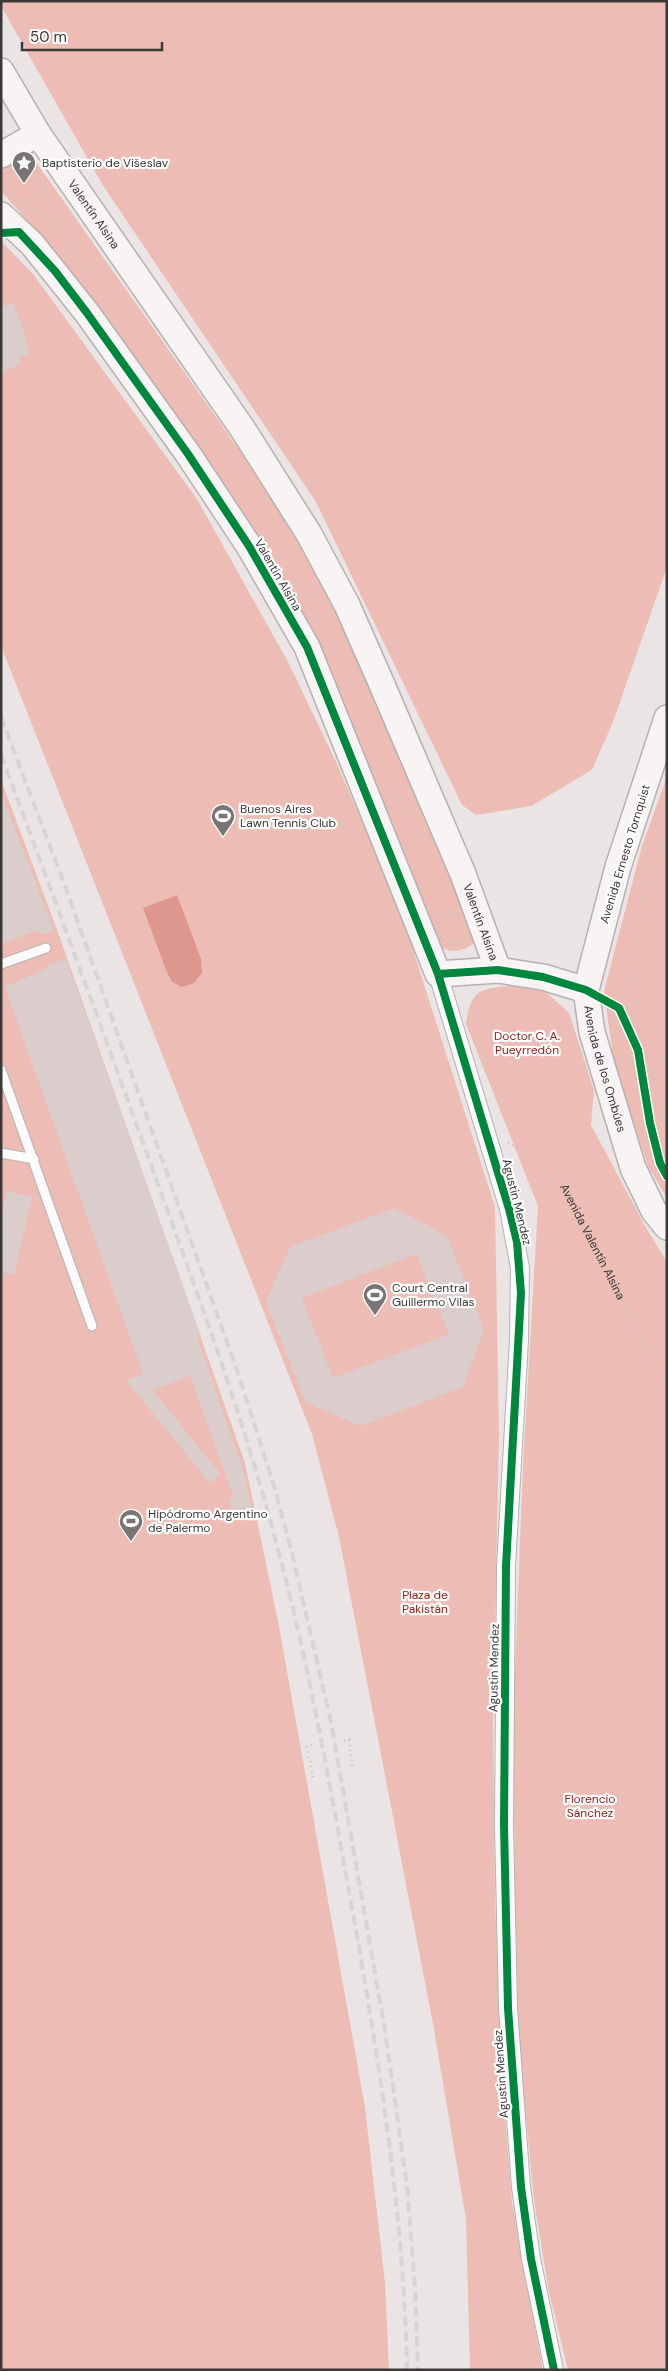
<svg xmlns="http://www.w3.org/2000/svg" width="668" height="2371" viewBox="0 0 668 2371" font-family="'DM Sans',sans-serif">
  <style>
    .green { fill: #ecbcb5 }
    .water { fill: #de978e }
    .building { fill: #dacdcb; fill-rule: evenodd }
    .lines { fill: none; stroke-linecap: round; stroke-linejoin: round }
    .lane-casing { stroke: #b5b1b1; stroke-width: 11 }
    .street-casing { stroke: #b5b1b1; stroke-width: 20 }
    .secondary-casing { stroke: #b5b1b1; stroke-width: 28 }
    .path { stroke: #c8c6c6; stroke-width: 3; stroke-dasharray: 1 4; stroke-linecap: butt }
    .lane { stroke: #fcfbfb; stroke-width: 9 }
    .street { stroke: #fcfbfb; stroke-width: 18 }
    .secondary { stroke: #f8f4f3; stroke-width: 25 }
    .rail { stroke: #d6d4d4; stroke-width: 4; stroke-dasharray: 10 5; stroke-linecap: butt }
    .cycleway-casing { stroke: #fff; stroke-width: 11 }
    .cycleway { stroke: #00873e; stroke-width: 8 }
    .labels { text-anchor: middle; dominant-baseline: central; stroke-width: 4.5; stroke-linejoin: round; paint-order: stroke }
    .poi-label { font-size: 12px; fill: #3b3837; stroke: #fff; text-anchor: start }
    .street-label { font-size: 12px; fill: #3b3837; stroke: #fff }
    .park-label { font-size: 12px; fill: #911913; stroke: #fff }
  </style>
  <rect width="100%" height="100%" fill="#eae5e4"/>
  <path class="green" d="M 1,1 L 667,1 L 667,567 L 613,722 L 592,770 L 531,806 L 476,815 L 462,805 L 316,502 L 102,184 L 1,6 Z
    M 21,153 L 31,155 L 240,451 L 290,527 L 341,621 L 473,923 L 475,932 L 474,943 C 461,953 454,952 439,948 L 321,661 L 111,332 L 64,262 L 1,191 C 1,169 1,164 21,153 Z
    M 1,241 L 33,274 L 197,499 L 288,662 L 337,764 L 400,909 L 495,1207 L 499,1436 L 493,1716 L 495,1904 L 504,2103 L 512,2202 L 543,2370 L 470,2370 L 466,2219 L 433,2024 L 339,1537 L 312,1434 L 1,646 Z
    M 667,777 L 667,1198 L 648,1166 L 614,1063 L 604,991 L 642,846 Z
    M 1,780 L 60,938 L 245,1463 L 278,1621 L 365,2107 L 385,2283 L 389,2370 L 1,2370 Z
    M 513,986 L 546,992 L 569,1013 L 594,1090 L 591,1125 L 645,1226 L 667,1262 L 667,2370 L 568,2370 L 549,2292 L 534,2200 L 519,2045 L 515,1886 L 513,1726 L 523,1465 L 538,1206 L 466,1024 C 471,989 480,988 513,986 Z"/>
  <path class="water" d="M 177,895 L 201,959 L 202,973 L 194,983 L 182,987 L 172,982 L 166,970 L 143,908 Z"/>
  <path class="building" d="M 13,303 L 27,339 L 25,340 L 30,353 L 18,358 L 21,364 L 1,372 L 1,307 Z
    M 1,793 L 54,930 L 41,935 L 38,930 L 1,944 Z
    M 66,959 L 201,1336 L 197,1337 L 244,1472 L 252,1513 L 233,1517 L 230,1500 L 234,1498 L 190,1376 L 153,1390 L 220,1474 L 210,1483 L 126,1380 L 143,1374 L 5,987 L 48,968 L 47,966 Z
    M 7,1191 L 32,1197 L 14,1275 L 1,1272 L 1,1218 Z
    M 394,1208 L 447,1236 L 484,1330 L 463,1387 L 361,1426 L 305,1402 L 266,1302 L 290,1247 ZM 416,1254 L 449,1334 L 333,1378 L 302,1298 Z"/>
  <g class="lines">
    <g class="lane-casing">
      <path id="lane" d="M 1,964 L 46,948
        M 1,1070 L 92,1326
        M 1,1153 L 34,1159"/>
    </g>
    <g class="street-casing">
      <path id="street" d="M 438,974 L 509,1209 L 520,1268 L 519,1340 L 506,1566 L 504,1825 L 508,2008 L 521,2187 L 531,2259 L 554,2370"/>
    </g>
    <g class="secondary-casing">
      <g id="secondary">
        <path id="s2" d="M 1,71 L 38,134 L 242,428 L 309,534 L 347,605 L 380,680 L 463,874 L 498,970"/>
        <path d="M 1,155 L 38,134"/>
        <path d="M 1,215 L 32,244 L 87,313 L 188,454 L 249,546 L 307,647 L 438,974 L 498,970 L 543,977 L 586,990"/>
        <path id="s3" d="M 667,718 L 618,867 L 586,990 L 592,1032 L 633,1168 L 654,1211 L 667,1227"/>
      </g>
    </g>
    <g class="path">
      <circle cx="24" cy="184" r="16"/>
      <path d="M 40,182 L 44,186 L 84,273"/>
      <path d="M 24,207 L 36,209 L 61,227"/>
      <path d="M 206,441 L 229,457 L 242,471"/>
      <path d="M 309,582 L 319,622"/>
      <path d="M 389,789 L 423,840"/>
      <path d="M 667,831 L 650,872 L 640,910 L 634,974 L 635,1016 L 659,1093 L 667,1139"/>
      <circle cx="453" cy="928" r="16"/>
      <path d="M 622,1060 L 667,1058"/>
      <path id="s1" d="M 508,1142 L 563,1184 L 667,1387"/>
      <path d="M 344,1741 L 349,1740 L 353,1770"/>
      <path d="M 312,1745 L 307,1747 L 313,1777"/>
    </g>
    <use href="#lane" class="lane"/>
    <use href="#street" class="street"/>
    <use href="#secondary" class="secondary"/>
    <path class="rail" d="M 1,717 L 65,886 L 238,1373 L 274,1486 L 292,1553 L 331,1722 L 385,2030 L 407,2186 L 415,2287 L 418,2370
      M 1,755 C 55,900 108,1045 160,1190 C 204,1311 248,1432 280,1557 C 313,1682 334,1809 357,1936 C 382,2080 404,2223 407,2370"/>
    <g class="cycleway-casing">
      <path id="cycleway" d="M 1,233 L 19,232 L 55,271 L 87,313 L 188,454 L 249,546 L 307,647 L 438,974 L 509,1209 L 517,1242 L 521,1293 L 506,1566 L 504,1825 L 508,2008 L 521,2187 L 531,2259 L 554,2370
        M 438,974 L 498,970 L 543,977 L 586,990 L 619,1008 L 638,1050 L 650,1123 L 660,1163 L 667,1176"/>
    </g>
    <use href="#cycleway" class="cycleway"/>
  </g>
  <defs>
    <g id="sight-pin" transform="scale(1.25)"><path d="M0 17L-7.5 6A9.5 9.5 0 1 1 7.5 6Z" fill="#787574" stroke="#fff"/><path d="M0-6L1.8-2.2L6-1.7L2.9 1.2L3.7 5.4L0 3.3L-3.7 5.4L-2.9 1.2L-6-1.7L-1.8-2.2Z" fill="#fff"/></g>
    <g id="stadium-pin" transform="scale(1.25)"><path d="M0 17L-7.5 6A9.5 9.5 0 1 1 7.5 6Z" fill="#787574" stroke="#fff"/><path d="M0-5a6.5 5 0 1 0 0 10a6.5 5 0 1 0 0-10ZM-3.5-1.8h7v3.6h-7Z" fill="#fff"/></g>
  </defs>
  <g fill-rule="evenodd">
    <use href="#sight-pin" x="24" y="163"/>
    <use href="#stadium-pin" x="223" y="816"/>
    <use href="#stadium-pin" x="375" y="1295"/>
    <use href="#stadium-pin" x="131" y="1521"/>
  </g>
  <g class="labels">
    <g class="poi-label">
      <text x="42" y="163">Baptisterio de Višeslav</text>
      <text x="240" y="809">Buenos Aires<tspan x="240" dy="14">Lawn Tennis Club</tspan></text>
      <text x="392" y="1288">Court Central<tspan x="392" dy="14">Guillermo Vilas</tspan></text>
      <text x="148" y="1514">Hipódromo Argentino<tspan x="148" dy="14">de Palermo</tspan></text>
    </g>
    <g class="street-label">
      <text stroke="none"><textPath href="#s2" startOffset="171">Valentín Alsina</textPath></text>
      <text transform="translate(278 575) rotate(60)">Valentín Alsina</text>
      <text transform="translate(625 854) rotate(-73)">Avenida Ernesto Tornquist</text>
      <text stroke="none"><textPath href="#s2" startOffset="981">Valentín Alsina</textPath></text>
      <text stroke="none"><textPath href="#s3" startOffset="365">Avenida de los Ombúes</textPath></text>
      <text transform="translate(517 1202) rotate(76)">Agustin Mendez</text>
      <text stroke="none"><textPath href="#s1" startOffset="134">Avenida Valentín Alsina</textPath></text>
      <text transform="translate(494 1668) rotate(-89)">Agustin Mendez</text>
      <text transform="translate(501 2074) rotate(-94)">Agustin Mendez</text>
    </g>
    <g class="park-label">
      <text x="527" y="1036">Doctor C. A.<tspan x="527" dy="14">Pueyrredón</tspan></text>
      <text x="425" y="1595">Plaza de<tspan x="425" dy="14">Pakistán</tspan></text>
      <text x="590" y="1799">Florencio<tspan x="590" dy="14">Sánchez</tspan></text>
    </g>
  </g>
  <rect width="668" height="2371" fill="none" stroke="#3b3837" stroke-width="5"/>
  <path d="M22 42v8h140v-8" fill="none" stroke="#3b3837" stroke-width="2.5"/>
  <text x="30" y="42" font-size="15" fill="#3b3837" stroke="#ffffff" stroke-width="4" paint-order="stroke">50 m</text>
</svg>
